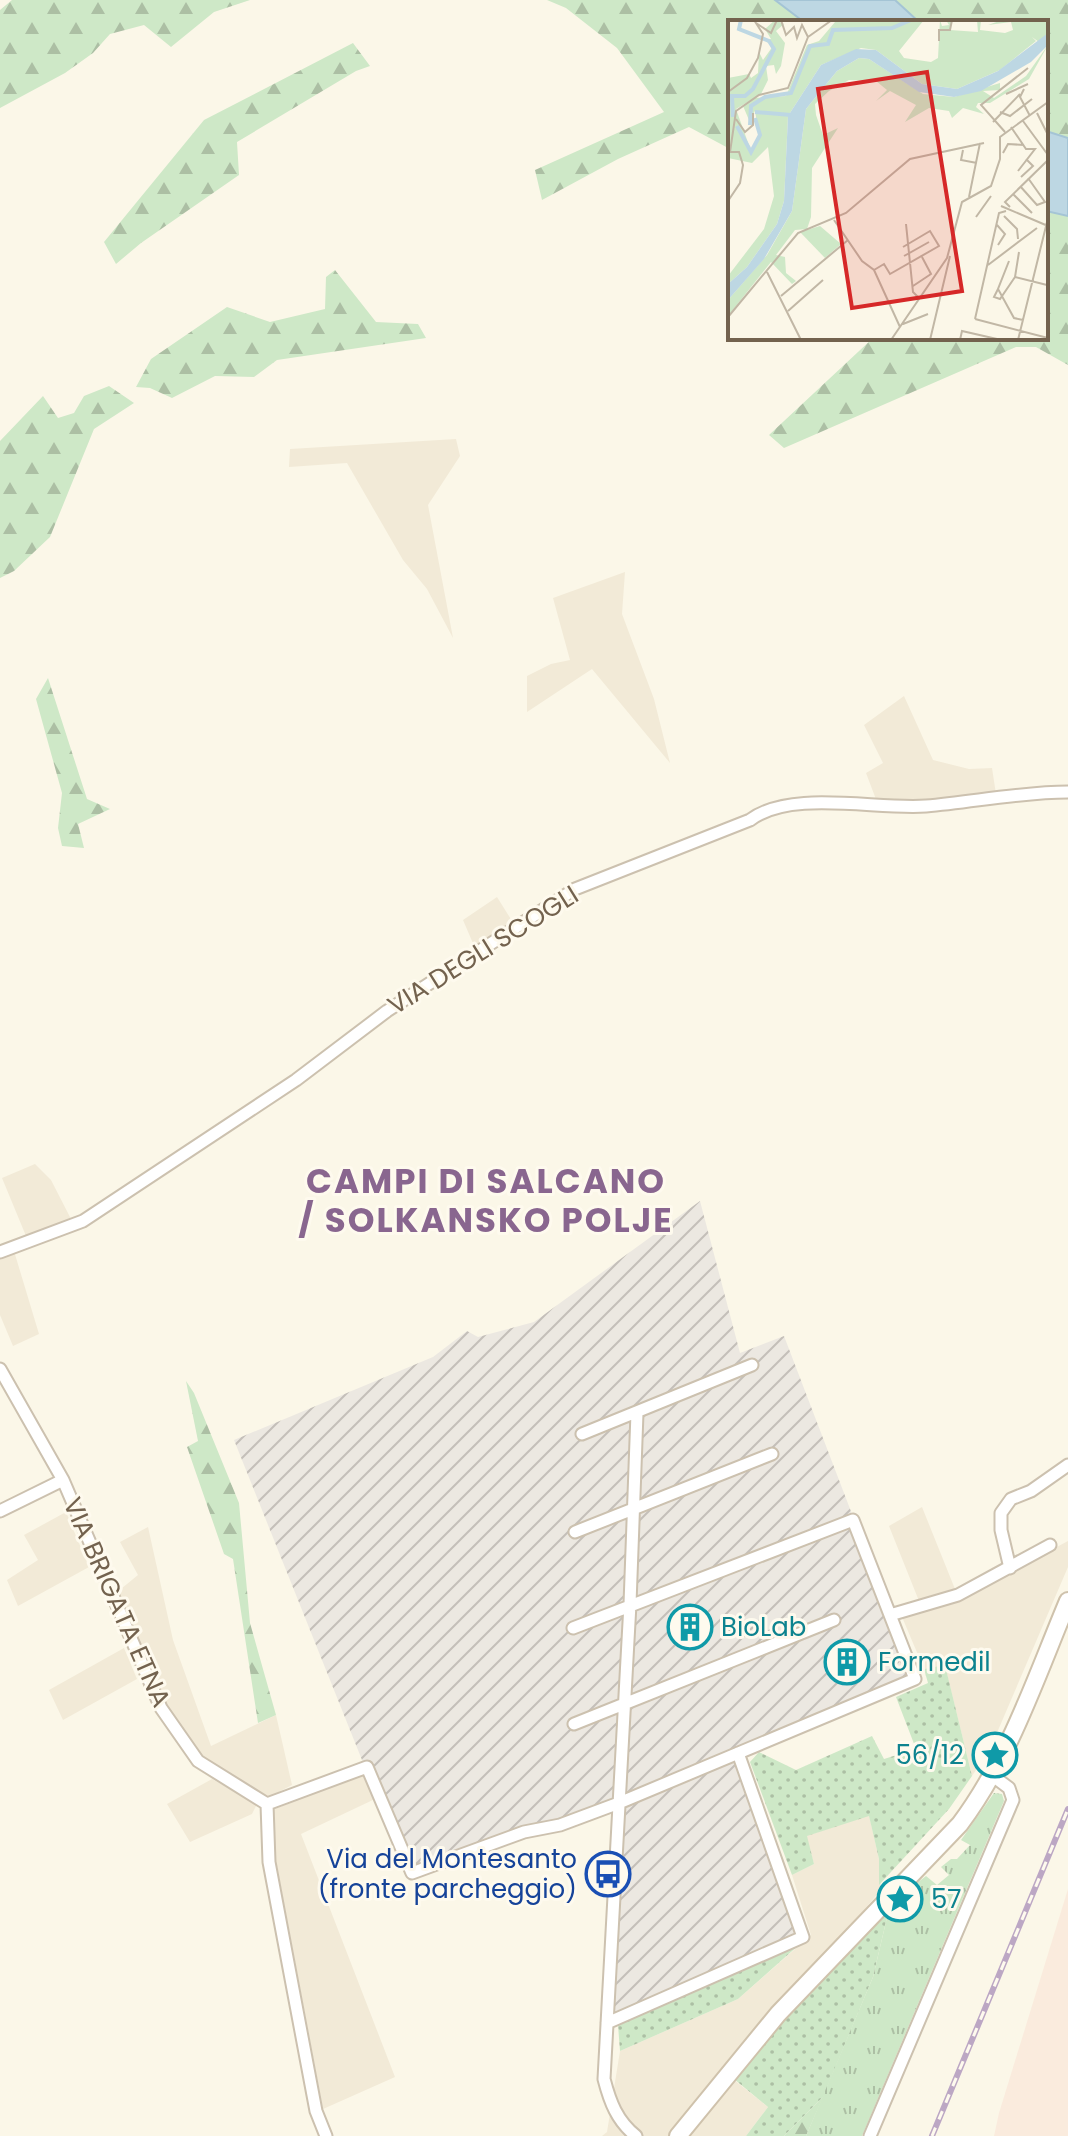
<svg xmlns="http://www.w3.org/2000/svg" width="1068" height="2136" viewBox="0 0 1068 2136" font-family="Poppins,sans-serif">
  <style>
    .residential { fill: #f2ead7 }
    .commercial { fill: #faebdd }
    .industrial { fill: url(#industrial-furrows) }
    .grass { fill: url(#grass-dots) }
    .forest { fill: url(#forest-firs) }
    .park { fill: url(#park-tufts) }
    .water { fill: #bdd7e3; stroke: #a4c4d5; stroke-width: 2 }
    .lines { fill: none; stroke-linecap: round; stroke-linejoin: round }
    .minor-casing { stroke: #ccc1af; stroke-width: 15 }
    .secondary-casing { stroke: #cfc2ac; stroke-width: 20 }
    .minor { stroke: #fff; stroke-width: 11 }
    .secondary { stroke: #fff; stroke-width: 16 }
    .rail-casing { stroke: #bca7c4; stroke-width: 6 }
    .rail { stroke: #fefaee; stroke-width: 3; stroke-dasharray: 9; stroke-linecap: butt }
    .labels { text-anchor: middle; dominant-baseline: central; stroke-width: 6; stroke-linejoin: round; paint-order: stroke }
    .street-label { font-size: 26px; fill: #73624e; stroke: #fefaee }
    .culture-label { font-size: 26px; fill: #0d838f; stroke: #fefaee; text-anchor: start }
    .transit-label { font-size: 26px; fill: #164399; stroke: #fefaee; text-anchor: end }
    .district-label { font-size: 34px; font-weight: bold; letter-spacing: 2px; fill: #89668f; stroke: #fefaee }
    .inset-river { fill: none; stroke: #bdd7e3; stroke-width: 4 }
    .inset-road { fill: none; stroke: #c1b7a5; stroke-width: 2 }
    .view { fill: #d62828; fill-opacity: 0.15; stroke: #d62828; stroke-width: 4 }
    .inset-edge { fill: none; stroke: #73624e; stroke-width: 4 }
  </style>
  <defs>
    <pattern id="industrial-furrows" width="10" height="10" patternUnits="userSpaceOnUse" patternTransform="scale(2)"><rect width="10" height="10" fill="#ece8e1"/><path d="M-1 1l2-2M0 10L10 0M9 11l2-2" fill="none" stroke="#c4bfb9"/></pattern>
    <pattern id="grass-dots" width="8" height="8" patternUnits="userSpaceOnUse" patternTransform="scale(2)"><rect width="8" height="8" fill="#cee8c7"/><path d="M2 2h.1M6 6h.1" fill="none" stroke="#acbfa4" stroke-width="1.8" stroke-linecap="round"/></pattern>
    <pattern id="forest-firs" width="22" height="20" patternUnits="userSpaceOnUse" patternTransform="scale(2)"><rect width="22" height="20" fill="#cee8c7"/><path d="M5 1l3.5 6h-7zM16 11l3.5 6h-7z" fill="#acbfa4"/></pattern>
    <pattern id="park-tufts" width="24" height="20" patternUnits="userSpaceOnUse" patternTransform="scale(2)"><rect width="24" height="20" fill="#cee8c7"/><path d="M3 7l-1-3M5 7V3M7 7l1-3M15 17l-1-3M17 17v-4M19 17l1-3" fill="none" stroke="#acbfa4"/></pattern>
  </defs>
  <rect width="100%" height="100%" fill="#fbf7e8"/>
  <path class="residential" d="M 456,439 L 460,456 L 428,505 L 453,638 L 427,589 L 403,560 L 347,463 L 289,467 L 290,449 Z
    M 625,572 L 622,614 L 654,699 L 670,763 L 592,669 L 527,712 L 527,676 L 551,664 L 570,660 L 553,598 Z
    M 904,696 L 933,760 L 969,769 L 992,768 L 996,794 L 942,800 L 877,802 L 866,773 L 883,763 L 864,725 Z
    M 497,897 L 514,924 L 475,948 L 463,920 Z
    M 35,1164 L 51,1180 L 71,1219 L 26,1236 L 2,1178 Z
    M 14,1251 L 39,1334 L 13,1346 L 0,1315 L 0,1256 Z
    M 922,1507 L 959,1599 L 1068,1541 L 1068,1567 L 990,1749 L 972,1776 L 945,1666 L 924,1669 L 902,1617 L 919,1601 L 889,1526 Z
    M 66,1512 L 89,1567 L 18,1606 L 7,1580 L 38,1560 L 24,1535 Z
    M 148,1527 L 173,1640 L 211,1746 L 276,1715 L 292,1785 L 269,1797 L 213,1766 L 198,1754 L 165,1707 L 116,1593 L 138,1575 L 120,1542 Z
    M 124,1648 L 137,1679 L 63,1720 L 49,1690 Z
    M 364,1774 L 375,1799 L 301,1834 L 395,2077 L 323,2109 L 276,1861 L 272,1810 Z
    M 212,1779 L 257,1804 L 252,1814 L 190,1842 L 167,1804 Z
    M 869,1815 L 879,1859 L 881,1890 L 724,2072 L 768,2107 L 746,2136 L 602,2136 L 607,2132 L 620,2051 L 738,1999 L 811,1935 L 792,1875 L 814,1864 L 806,1836 Z"/>
  <path class="commercial" d="M 1068,1889 L 1068,2136 L 994,2136 L 999,2113 Z"/>
  <path class="industrial" d="M 700,1201 L 740,1353 L 784,1336 L 915,1679 L 738,1753 L 803,1937 L 607,2023 L 619,1803 L 412,1873 L 364,1765 L 234,1440 L 433,1357 L 467,1331 L 478,1337 L 534,1322 Z"/>
  <path class="grass" d="M 945,1665 L 972,1776 L 949,1809 L 879,1885 L 879,1859 L 869,1816 L 807,1836 L 814,1864 L 792,1875 L 750,1762 L 759,1752 L 796,1770 L 872,1736 L 884,1759 L 916,1749 L 896,1697 L 928,1683 L 924,1669 Z
    M 889,1909 L 873,1977 L 823,2097 L 784,2136 L 746,2136 L 768,2107 L 734,2079 L 811,1988 Z
    M 800,1944 L 738,1999 L 620,2051 L 618,2025 Z"/>
  <path class="forest" d="M 12,0 L 250,0 L 214,12 L 171,47 L 144,25 L 110,34 L 93,53 L 65,73 L 0,108 L 0,10 Z
    M 547,0 L 775,0 L 804,22 L 730,22 L 730,149 L 689,127 L 618,159 L 542,200 L 535,170 L 664,112 L 617,48 L 566,8 Z
    M 895,0 L 1068,0 L 1068,138 L 1046,131 L 1046,22 L 919,22 Z
    M 353,43 L 370,66 L 356,71 L 237,142 L 239,175 L 141,243 L 116,264 L 104,242 L 204,120 Z
    M 1046,211 L 1068,216 L 1068,365 L 1036,347 L 1016,347 L 784,448 L 769,435 L 873,338 L 1046,338 Z
    M 335,270 L 376,322 L 418,324 L 426,338 L 277,360 L 254,377 L 215,376 L 172,398 L 150,388 L 136,387 L 151,359 L 227,307 L 270,322 L 325,309 L 326,277 Z
    M 109,386 L 134,403 L 94,429 L 50,537 L 14,571 L 0,578 L 0,441 L 43,396 L 58,418 L 74,413 L 84,396 Z
    M 48,678 L 87,799 L 110,809 L 78,824 L 84,848 L 62,846 L 58,828 L 62,793 L 36,699 Z
    M 186,1381 L 194,1393 L 239,1503 L 250,1623 L 276,1715 L 258,1723 L 233,1559 L 224,1554 L 187,1447 L 198,1441 Z
    M 823,2097 L 806,2136 L 784,2136 Z"/>
  <path class="park" d="M 994,1793 L 1002,1794 L 1004,1801 L 862,2136 L 806,2136 L 873,1977 L 889,1909 L 895,1900 L 926,1876 L 937,1885 L 949,1875 L 941,1867 L 951,1859 L 957,1859 L 970,1845 L 961,1840 Z"/>
  <path class="water" d="M 775,0 L 895,0 L 919,22 L 804,22 Z
    M 1046,131 L 1068,138 L 1068,216 L 1046,211 Z"/>
  <g class="lines">
    <g class="minor-casing">
      <path id="minor" d="M 0,1252 L 83,1221 L 296,1080 L 387,1011 L 575,889 L 750,820 C 791,789 876,810 926,806 C 973,802 1021,792 1068,792
        M 0,1369 L 63,1480 L 161,1708 L 198,1761 L 267,1804 L 269,1862 L 316,2111 L 326,2136
        M 582,1434 L 752,1365
        M 0,1511 L 63,1480
        M 575,1532 L 772,1454
        M 1010,1568 L 1001,1530 L 1001,1513 L 1011,1499 L 1031,1491 L 1068,1465
        M 890,1615 L 958,1595 L 1050,1545
        M 574,1724 L 834,1620
        M 267,1804 L 367,1767 L 412,1873 L 524,1832 L 560,1825 L 619,1803 L 915,1679 L 853,1520 L 573,1628
        M 607,2023 L 803,1937 L 738,1753
        M 636,2136 C 617,2121 610,2102 604,2079 L 630,1604 L 637,1413
        M 870,2136 L 1013,1800 L 1009,1788 L 993,1776"/>
    </g>
    <g class="secondary-casing">
      <path id="secondary" d="M 678,2136 L 778,2014 L 960,1824 C 1010,1757 1036,1677 1068,1601"/>
    </g>
    <use href="#minor" class="minor"/>
    <use href="#secondary" class="secondary"/>
    <g class="rail-casing">
      <path id="rail" d="M 932,2136 L 1068,1809"/>
    </g>
    <use href="#rail" class="rail"/>
  </g>
  <defs>
    <g id="building-ring" transform="scale(2.3)"><circle r="9.5" fill="#fefaee" stroke="#0f9aa8" stroke-width="1.5"/><path d="M-4-6H4V6H1V3H-1V6H-4ZM-2.5-4.3h1.7v1.8h-1.7ZM.8-4.3h1.7v1.8H.8ZM-2.5-1h1.7V.8h-1.7ZM.8-1h1.7V.8H.8Z" fill="#0f9aa8"/></g>
    <g id="sight-ring" transform="scale(2.3)"><circle r="9.5" fill="#fefaee" stroke="#0f9aa8" stroke-width="1.5"/><path d="M0-6L1.8-2.2L6-1.7L2.9 1.2L3.7 5.4L0 3.3L-3.7 5.4L-2.9 1.2L-6-1.7L-1.8-2.2Z" fill="#0f9aa8"/></g>
    <g id="bus-ring" transform="scale(2.3)"><circle r="9.5" fill="#fefaee" stroke="#1a4fb4" stroke-width="1.5"/><path d="M-5-6H5V4H4V6H2V4H-2V6H-4V4H-5ZM-3.5-4V0h7V-4ZM-3.5 1.2v1.5H-2V1.2ZM2 1.2v1.5H3.5V1.2Z" fill="#1a4fb4"/></g>
  </defs>
  <g fill-rule="evenodd">
    <use href="#building-ring" x="690" y="1627"/>
    <use href="#building-ring" x="847" y="1662"/>
    <use href="#sight-ring" x="995" y="1755"/>
    <use href="#bus-ring" x="608" y="1874"/>
    <use href="#sight-ring" x="900" y="1899"/>
  </g>
  <g class="labels">
    <g class="street-label">
      <text transform="translate(483 950) rotate(-32)">VIA DEGLI SCOGLI</text>
      <text transform="translate(117 1602) rotate(66)">VIA BRIGATA ETNA</text>
    </g>
    <g class="culture-label">
      <text x="721" y="1627">BioLab</text>
      <text x="878" y="1662">Formedil</text>
      <text x="964" y="1755" text-anchor="end">56/12</text>
      <text x="931" y="1899">57</text>
    </g>
    <g class="transit-label">
      <text x="577" y="1859">Via del Montesanto<tspan x="577" dy="30">(fronte parcheggio)</tspan></text>
    </g>
    <g class="district-label">
      <text x="486" y="1181">CAMPI DI SALCANO<tspan x="486" dy="39">/ SOLKANSKO POLJE</tspan></text>
    </g>
  </g>
  <g transform="translate(728 20)">
    <rect width="320" height="320" fill="#fbf7e8"/>
    <path d="M 92,206 L 113,224 L 97,238 L 72,212 Z" fill="#cee8c7"/>
    <path d="M 47,0 L 56,4 L 48,11 L 57,23 L 53,46 L 48,54 L 46,45 L 38,46 L 40,60 L 33,74 L 8,89 L 23,131 L 31,114 L 27,91 L 21,100 L 15,86 L 27,78 L 58,76 L 79,25 L 91,21 L 107,2 L 196,0 L 171,31 L 176,38 L 203,42 L 210,38 L 212,0 L 214,6 L 221,5 L 218,0 L 224,2 L 222,10 L 250,12 L 249,0 L 253,0 L 252,10 L 277,13 L 285,10 L 283,2 L 260,5 L 274,0 L 320,0 L 320,13 L 311,22 L 304,17 L 308,21 L 272,50 L 229,69 L 194,64 L 148,30 L 133,28 L 93,45 L 60,96 L 56,181 L 49,204 L 19,247 L 0,264 L 0,256 L 36,209 L 46,176 L 40,127 L 24,143 L 0,138 L 0,58 L 21,54 L 23,58 L 30,53 L 31,32 L 35,40 L 45,26 L 36,20 L 43,19 L 37,9 ZM 320,25 L 301,59 L 262,83 L 250,83 L 248,87 L 256,94 L 235,88 L 224,98 L 221,91 L 201,88 L 177,102 L 188,85 L 162,71 L 148,81 L 159,70 L 148,61 L 121,60 L 101,71 L 87,84 L 88,95 L 95,115 L 110,108 L 84,148 L 83,197 L 79,209 L 67,210 L 48,235 L 57,237 L 58,253 L 68,261 L 64,264 L 43,242 L 0,296 L 0,280 L 39,235 L 64,191 L 78,89 L 109,51 L 131,38 L 141,39 L 195,74 L 226,77 L 272,63 L 272,70 L 255,71 L 266,78 L 298,56 Z" fill="#cee8c7"/>
    <path d="M 320,13 L 320,25 L 303,42 L 253,71 L 226,77 L 191,72 L 141,39 L 131,38 L 109,51 L 78,89 L 64,191 L 36,239 L 0,280 L 0,264 L 19,247 L 49,204 L 56,181 L 60,96 L 93,45 L 128,29 L 148,30 L 194,64 L 229,69 L 270,51 Z" fill="#bdd7e3"/>
    <path class="inset-river" d="M 27,92 L 63,95M 5,97 L 4,76 L 17,76 L 25,69 L 46,29 L 41,21 L 11,9 L 13,0M 22,105 L 23,86 L 37,77 L 63,73 L 82,26 L 100,24 L 105,10 L 164,8 L 183,0M 9,106 L 23,132 L 32,115 L 27,98"/>
    <path class="inset-road" d="M 53,0 L 58,15 L 66,7 L 69,18 L 74,5 L 80,17M 28,3 L 43,13 L 49,0M 80,17 L 104,0 L 116,0M 211,21 L 211,10 L 222,10 L 224,0M 296,69 L 292,77 L 302,96M 0,72 L 19,58 L 30,38 L 35,14 L 26,0M 278,74 L 300,64M 272,92 L 282,96 L 304,79M 309,93 L 320,115M 8,99 L 17,112 L 25,105 L 25,93M 295,101 L 320,135M 265,102 L 292,74M 283,107 L 298,129 L 307,129 L 290,151M 277,112 L 253,85 L 300,48M 235,130 L 233,140 L 249,143M 275,133 L 280,124 L 296,125M 293,157 L 305,146 L 298,139M 292,166 L 309,185 L 317,182 L 300,158M 285,174 L 304,193M 241,177 L 252,123M 0,181 L 12,163 L 15,145 L 11,132 L 2,132 L 8,91 L 31,75 L 60,68 L 80,17M 273,186 L 320,206M 282,187 L 277,182 L 320,140M 276,196 L 289,209 L 290,219M 248,197 L 263,176M 106,200 L 134,241 L 146,250 L 172,307M 178,204 L 185,272 L 192,279M 269,205 L 277,214 L 270,225M 291,232 L 287,257 L 319,265M 176,236 L 201,222M 281,241 L 270,269 L 286,298 L 295,300M 260,245 L 309,208M 146,250 L 156,244 L 162,254 L 211,226 L 202,211 L 175,227M 39,252 L 73,320M 185,266 L 203,254 L 194,237M 270,269 L 266,277 L 272,279 L 287,257M 53,276 L 120,220M 60,291 L 95,260M 0,297 L 70,213 L 118,193 L 182,139 L 256,123M 247,299 L 271,193 L 278,191M 247,299 L 320,318M 175,304 L 200,294M 163,320 L 219,238 L 234,182 L 263,166 L 272,139 L 272,117 L 320,82M 202,320 L 222,236M 232,320 L 234,311 L 269,319M 290,320 L 320,198"/>
    <path class="view" d="M 199,52 L 234,271 L 124,288 L 90,69 Z"/>
    <rect width="320" height="320" class="inset-edge"/>
  </g>
</svg>
